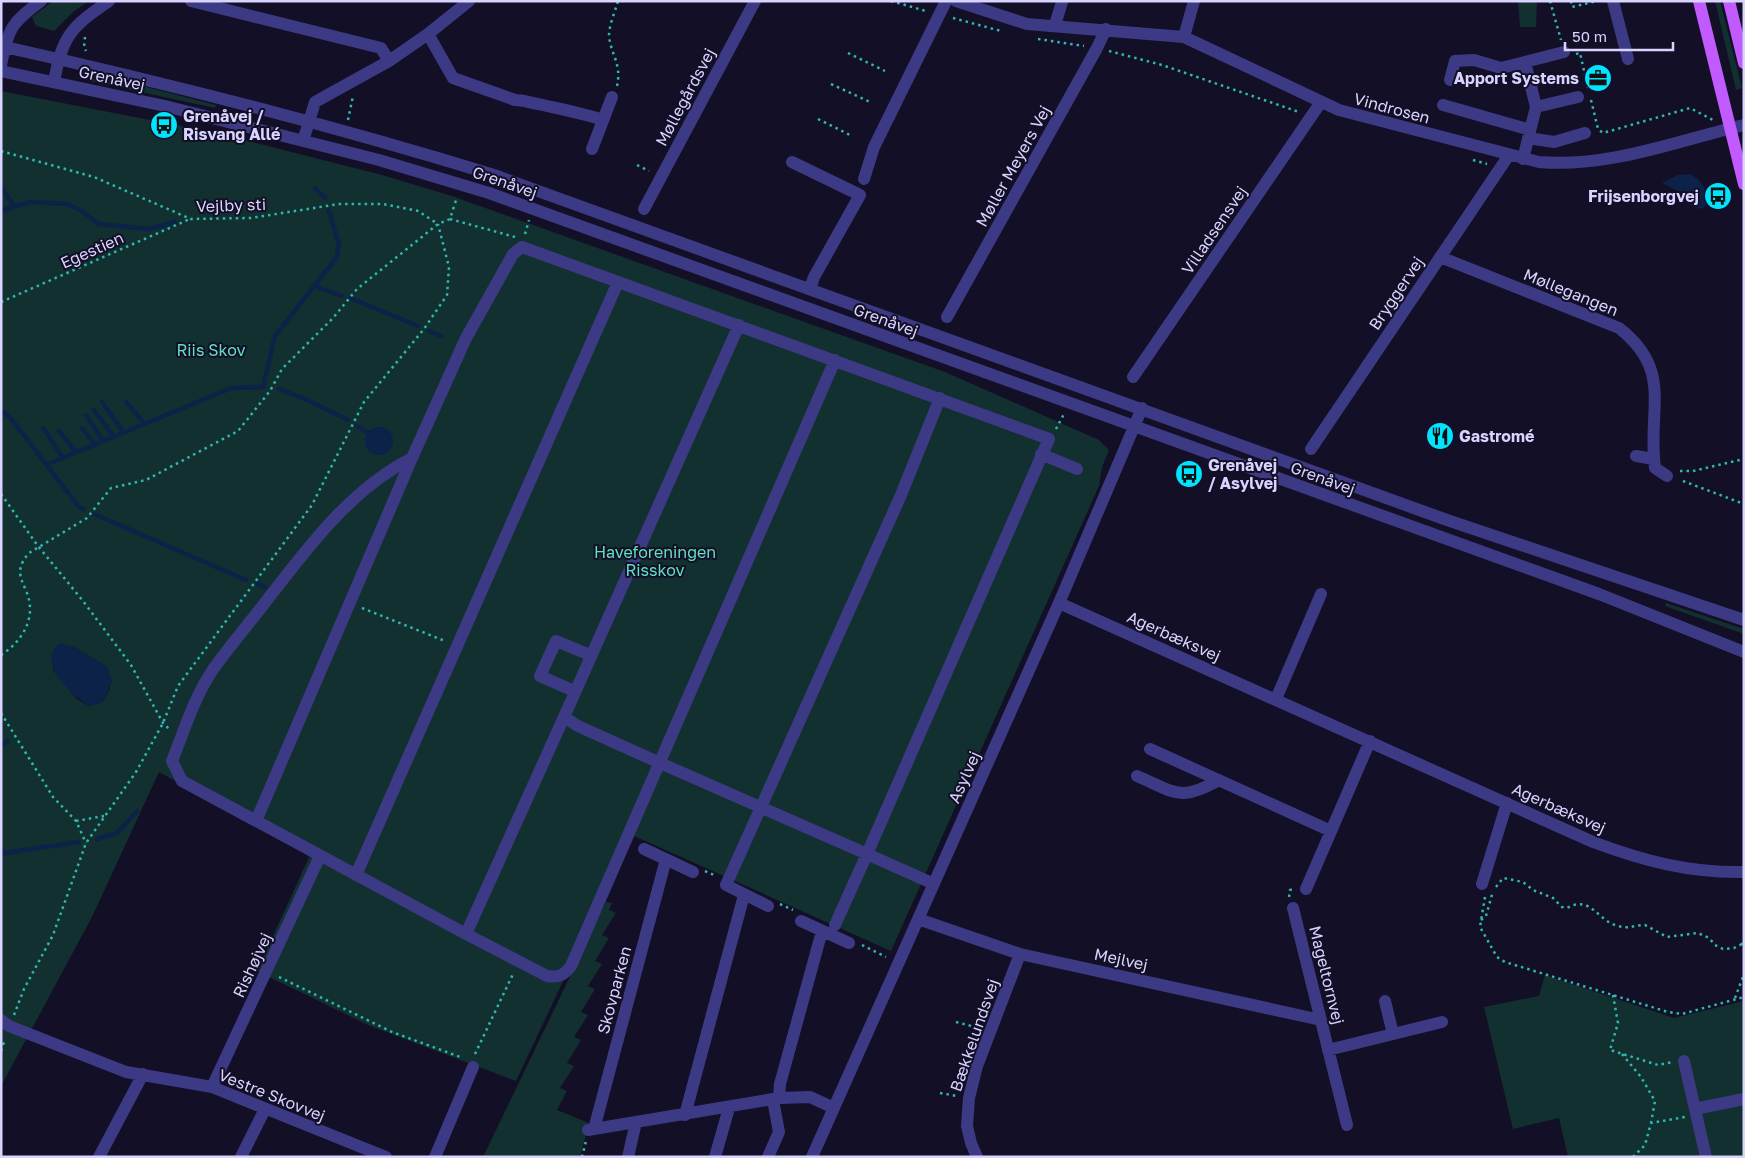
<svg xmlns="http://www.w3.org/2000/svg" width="1745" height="1158" viewBox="0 0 1745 1158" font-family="'Golos Text',sans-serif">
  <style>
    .green { fill: #12302f; fill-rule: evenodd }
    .water { fill: #0c2248 }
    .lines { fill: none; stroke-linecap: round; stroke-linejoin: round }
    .stream { stroke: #0c2248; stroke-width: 4.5 }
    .path { stroke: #2fb8b0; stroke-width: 2.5; stroke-dasharray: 2.5 4; stroke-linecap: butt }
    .minor { stroke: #3d3a85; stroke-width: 12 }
    .major { stroke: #c25bff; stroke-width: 12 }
    .labels { text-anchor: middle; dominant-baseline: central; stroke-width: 4; stroke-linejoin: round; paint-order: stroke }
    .street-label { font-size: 16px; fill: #d9d4ff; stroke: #130f26 }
    .poi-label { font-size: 16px; font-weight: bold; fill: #d9d4ff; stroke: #130f26; text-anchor: start }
    .park-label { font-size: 16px; fill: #5fe0c0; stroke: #130f26 }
  </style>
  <rect width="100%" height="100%" fill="#130f26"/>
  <path class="green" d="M 53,1 L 89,1 L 73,12 L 54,31 L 36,26 L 32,17 Z
    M 1518,1 L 1537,1 L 1536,27 L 1520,27 Z
    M 1715,1 L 1720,1 L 1742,88 L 1736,90 Z
    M 92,73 L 216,105 L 215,108 L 90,81 Z
    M 1,91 L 217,133 L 382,175 L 452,196 L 945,372 L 1099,440 L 1109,450 L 1102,467 L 1099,486 L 891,951 L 632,835 L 516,1081 L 368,1025 L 257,971 L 310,855 L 159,772 L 92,917 L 1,1086 ZM 74,647 L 107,667 L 110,688 L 103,702 L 89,706 L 77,699 L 53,670 Z
    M 1666,603 L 1744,629 L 1744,634 L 1665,606 Z
    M 606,902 L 612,903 L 609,910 L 616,913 L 602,935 L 609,938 L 595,961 L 602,964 L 588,986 L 595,989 L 581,1012 L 588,1015 L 574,1037 L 581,1040 L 567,1063 L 574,1066 L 560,1088 L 567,1091 L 557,1110 L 589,1123 L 580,1157 L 483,1157 Z
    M 1545,975 L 1674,1018 L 1744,1001 L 1744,1157 L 1568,1157 L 1559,1118 L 1513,1129 L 1484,1007 L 1539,996 Z"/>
  <path class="water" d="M 1690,174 C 1703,182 1708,190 1707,205 L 1702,209 L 1693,207 L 1682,193 L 1662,183 L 1678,175 Z
    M365 441a14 14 0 1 1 28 0a14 14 0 1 1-28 0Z
    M 60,643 L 74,647 L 107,667 L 112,681 L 103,702 L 89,706 C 71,695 35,662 60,643 Z"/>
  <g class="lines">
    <path class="stream" d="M 1,187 L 14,206
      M 315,188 L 325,198
      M 1,211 L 30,202 L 68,204 L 82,211 L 98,224 L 148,229 L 175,222
      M 314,286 L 342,296
      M 350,298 L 418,326
      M 429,331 L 441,336
      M 263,387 L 275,336 L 337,257 L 339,245 L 329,211
      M 279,389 L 305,399 L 348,420
      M 102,402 L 124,433
      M 126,402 L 145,424
      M 94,410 L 114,437
      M 1,411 L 9,416 L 79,507 L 84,509
      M 86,415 L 103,441
      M 357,426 L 368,433
      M 43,428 L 63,458
      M 82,428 L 95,445
      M 59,431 L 76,452
      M 48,464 L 231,388 L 264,387
      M 94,514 L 246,580
      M 258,584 L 265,587
      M 1,745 L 8,741
      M 97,839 L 117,833 L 137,811
      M 1,850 L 4,853 L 79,842"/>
    <path class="path" d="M 891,1 L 926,11
      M 1550,1 L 1561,40
      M 1571,1 L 1572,7 L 1597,1
      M 953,18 L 1001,31
      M 85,37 L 84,47 L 86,51
      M 1038,39 L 1084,46
      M 1109,51 L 1162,65 L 1299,112
      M 848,53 L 885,71
      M 1576,54 L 1580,53 L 1588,88
      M 831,84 L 870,102
      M 617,86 C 622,64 611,55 609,36 C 609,25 615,12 618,1
      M 1591,100 L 1598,129 L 1603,133 L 1690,108 L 1713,120
      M 818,119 L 852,136
      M 348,120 L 353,96
      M 1,151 L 94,177 L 191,219 L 251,218 L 339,204 L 383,204 L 418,211 L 438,224
      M 1473,160 L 1487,164
      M 637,165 L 649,171
      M 450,219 L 515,237
      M 525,234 L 529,220
      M 1,302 L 190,219
      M 1056,429 L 1064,414
      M 1680,471 L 1693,471 L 1744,459
      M 1683,481 L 1744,504
      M 1,494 L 38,546 L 83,601 L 131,665 L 163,723 L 170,730
      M 362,608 L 445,641
      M 1,655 C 17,645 31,627 30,607 C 29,584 9,576 29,553 L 87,518 L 111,488 L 146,480 L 238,431 L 270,391 L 282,369 L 333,318 L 357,289 L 438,224 L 450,219 L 457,197
      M 1,713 L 53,797 L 76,821 L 86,843
      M 76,821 L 104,816
      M 705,871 L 716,876
      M 1496,887 L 1503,878 L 1523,882 L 1533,890 L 1553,898 L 1562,907 L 1567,908 C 1590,895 1597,919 1615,925 C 1630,930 1632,925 1645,925 L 1667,937 L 1698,933 L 1709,938 L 1715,945 L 1723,949 L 1734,948 L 1744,943
      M 1289,897 L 1290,890 L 1294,889
      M 1485,897 L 1480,927 L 1497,957 L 1505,962 L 1668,1012 L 1682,1014 L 1744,997
      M 780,904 L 793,910
      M 1481,920 L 1486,916 L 1493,891
      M 1741,943 L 1744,948
      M 862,945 L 886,957
      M 279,977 L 392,1032 L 463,1058
      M 1613,995 L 1618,1023 L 1610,1050 L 1658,1065 L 1673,1062
      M 1735,998 L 1744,974
      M 14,1015 L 24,989 L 53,935 L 86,843 L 136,772 L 163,723 L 178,686 L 312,505 L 364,402 L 424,329 L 447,295 L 449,267 L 438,224
      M 956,1022 L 979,1028
      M 1,1051 L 5,1039
      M 475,1054 L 513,974
      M 1622,1054 L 1641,1077 L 1655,1101 L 1651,1123
      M 940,1093 L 957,1096
      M 582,1157 L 586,1141
      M 1633,1157 L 1645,1145 L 1651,1123 L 1685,1117"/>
    <path class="minor" d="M 191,1 L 381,48 L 389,61
      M 956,1 L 1027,24 L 1184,37 L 1339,110 L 1539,162 C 1609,168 1676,141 1744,125
      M 1613,1 L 1628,59
      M 1055,25 L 1062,2
      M 428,34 L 453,78 L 515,100 C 524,100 530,103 538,104 C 560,109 581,113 603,120
      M 1184,37 L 1194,1
      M 1,46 C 167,83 332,125 494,175 L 1447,520 L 1744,620
      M 1,65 C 9,28 10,24 41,1
      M 1,71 L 165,106 L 379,160 L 489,193 L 1599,594 L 1744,652
      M 1450,80 L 1455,61 L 1474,60 L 1501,68 L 1525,62
      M 54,82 C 62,36 71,27 109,1
      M 1443,105 L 1530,130
      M 1536,107 L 1525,62 L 1564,52
      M 1528,138 L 1554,142 L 1585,133
      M 303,141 L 315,102 L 389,61 L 428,34 L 469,1
      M 592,149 L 612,97
      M 1523,159 L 1536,107 L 1578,97
      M 792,162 L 860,195 L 814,277 L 810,289
      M 864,179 L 874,147 L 946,1
      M 644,209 L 755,1
      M 522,247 L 1049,439 L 867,854 L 660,763 L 578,726 L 564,717 L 466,934 L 182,781 L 172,761 C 184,731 194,698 212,671 C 228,648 247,626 264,604 C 306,550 349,490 412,458 L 466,338 L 513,254 Z
      M 1440,257 L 1619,328 C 1674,371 1647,409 1655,468 L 1667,476
      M 947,317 L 1097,48 L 1106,29
      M 1133,377 L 1321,102
      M 1311,449 L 1509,155
      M 1041,454 L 1077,469
      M 1636,456 L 1654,459
      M 1059,603 L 1593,842 C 1644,861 1689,873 1744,872
      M 574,691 L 540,676 L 556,641 L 590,655
      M 1276,699 L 1321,594
      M 564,717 L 739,325
      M 1150,749 L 1331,831
      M 1137,776 C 1176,793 1180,802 1219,780
      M 256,821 L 412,458
      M 644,849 L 693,872
      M 356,875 L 618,282
      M 1482,884 L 1507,803
      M 1306,889 L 1370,741
      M 768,906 L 726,885 L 901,495 L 940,398
      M 1293,908 L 1347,1125
      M 918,919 L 1020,954 L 1321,1020
      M 801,921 L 849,943
      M 835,925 L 867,854 L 934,884
      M 466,934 L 547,976 C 559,978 564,975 571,966 L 835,360
      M 1385,1001 L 1393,1034
      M 1,1020 L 9,1026 L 126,1072 L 212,1087 L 386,1157
      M 1328,1050 L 1442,1022
      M 1684,1061 L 1706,1157
      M 212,1087 L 320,856
      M 779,1098 L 780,1084 L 822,931
      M 1695,1109 L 1744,1099
      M 685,1115 L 744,895
      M 594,1129 L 666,859
      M 588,1130 L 779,1098 L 810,1097 L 834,1108
      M 99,1157 L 143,1074
      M 241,1157 L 265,1109
      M 435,1157 L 473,1067
      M 628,1157 L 636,1122
      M 715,1157 L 729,1108
      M 768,1157 L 779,1132 L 773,1100
      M 812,1157 L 1059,603 L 1142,408
      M 977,1157 L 971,1143 L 967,1126 L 969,1098 L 977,1066 L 1020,954"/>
    <path class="major" d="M 1699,1 L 1744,184
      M 1729,1 L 1744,63"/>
  </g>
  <defs>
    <g id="office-disc" transform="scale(1.4375)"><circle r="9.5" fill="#00e5ff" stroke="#130f26"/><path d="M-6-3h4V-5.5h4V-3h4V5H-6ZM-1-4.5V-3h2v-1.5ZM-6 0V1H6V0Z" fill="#111"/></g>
    <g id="bus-disc" transform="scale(1.4375)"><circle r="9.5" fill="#00e5ff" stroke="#130f26"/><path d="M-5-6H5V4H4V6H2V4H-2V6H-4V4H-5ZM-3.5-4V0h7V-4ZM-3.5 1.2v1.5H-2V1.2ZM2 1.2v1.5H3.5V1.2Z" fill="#111"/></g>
    <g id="restaurant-disc" transform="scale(1.4375)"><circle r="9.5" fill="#00e5ff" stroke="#130f26"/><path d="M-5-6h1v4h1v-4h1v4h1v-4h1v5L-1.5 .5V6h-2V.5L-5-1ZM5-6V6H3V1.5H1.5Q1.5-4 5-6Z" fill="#111"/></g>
  </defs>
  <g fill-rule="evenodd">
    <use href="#office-disc" x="1598" y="78"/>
    <use href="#bus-disc" x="164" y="125"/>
    <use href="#bus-disc" x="1718" y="196"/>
    <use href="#restaurant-disc" x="1440" y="436"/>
    <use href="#bus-disc" x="1189" y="474"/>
  </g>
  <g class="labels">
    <g class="street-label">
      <text transform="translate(112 78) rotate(12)">Grenåvej</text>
      <text transform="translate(685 97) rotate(-62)">Møllegårdsvej</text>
      <text transform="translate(1392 108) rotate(15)">Vindrosen</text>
      <text transform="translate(1013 166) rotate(-61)">Møller Meyers Vej</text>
      <text transform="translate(505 182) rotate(19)">Grenåvej</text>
      <text transform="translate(231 205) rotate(-2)">Vejlby sti</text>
      <text transform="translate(1214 230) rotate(-56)">Villadsensvej</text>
      <text transform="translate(92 250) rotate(-24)">Egestien</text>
      <text transform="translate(1571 292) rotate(22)">Møllegangen</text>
      <text transform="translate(1396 293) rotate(-56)">Bryggervej</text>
      <text transform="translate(886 320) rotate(20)">Grenåvej</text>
      <text transform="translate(1323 478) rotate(20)">Grenåvej</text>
      <text transform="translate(1174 636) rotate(24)">Agerbæksvej</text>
      <text transform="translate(964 777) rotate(-66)">Asylvej</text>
      <text transform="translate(1559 808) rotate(24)">Agerbæksvej</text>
      <text transform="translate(1121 959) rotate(12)">Mejlvej</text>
      <text transform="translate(252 965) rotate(-65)">Rishøjvej</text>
      <text transform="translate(1327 975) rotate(76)">Mageltornvej</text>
      <text transform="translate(614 990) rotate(-75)">Skovparken</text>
      <text transform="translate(974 1035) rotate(-71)">Bækkelundsvej</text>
      <text transform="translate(272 1095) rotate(22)">Vestre Skovvej</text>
    </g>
    <g class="poi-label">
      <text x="1579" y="78" text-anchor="end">Apport Systems</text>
      <text x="183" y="116">Grenåvej /<tspan x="183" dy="18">Risvang Allé</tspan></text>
      <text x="1699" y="196" text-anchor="end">Frijsenborgvej</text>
      <text x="1459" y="436">Gastromé</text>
      <text x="1208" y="465">Grenåvej<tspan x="1208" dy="18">/ Asylvej</tspan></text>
    </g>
    <g class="park-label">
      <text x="211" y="350">Riis Skov</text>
      <text x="655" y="552">Haveforeningen<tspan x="655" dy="18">Risskov</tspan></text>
    </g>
  </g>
  <rect width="1745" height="1158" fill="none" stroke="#d9d4ff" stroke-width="5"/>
  <path d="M1565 42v8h108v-8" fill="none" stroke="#d9d4ff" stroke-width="2.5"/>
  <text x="1572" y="42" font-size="15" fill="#d9d4ff" stroke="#130f26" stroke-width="4" paint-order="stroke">50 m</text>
</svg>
